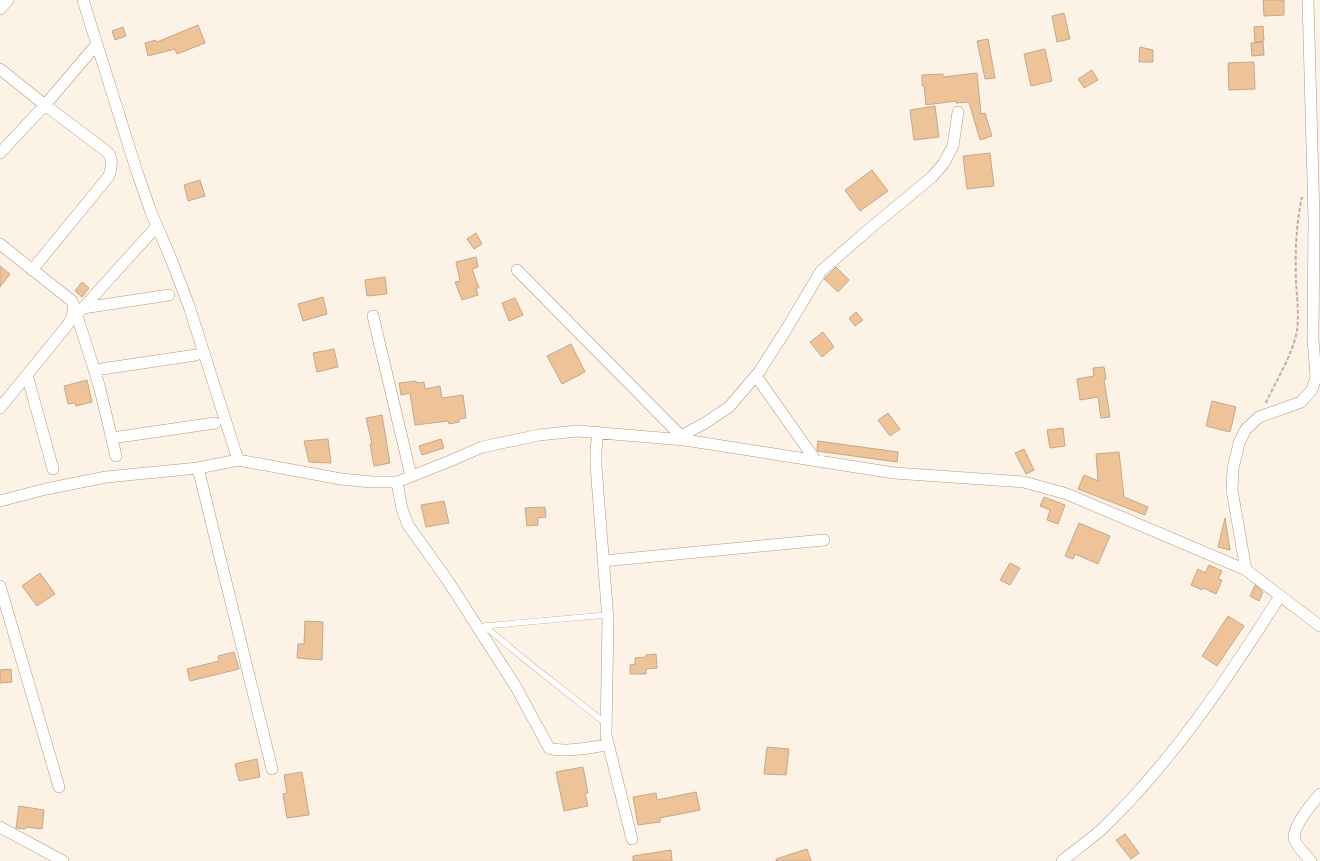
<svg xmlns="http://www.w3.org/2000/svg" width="1320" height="861" viewBox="0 0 1320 861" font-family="Cabin,sans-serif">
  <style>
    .building { fill: #eec398; stroke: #c4a88d }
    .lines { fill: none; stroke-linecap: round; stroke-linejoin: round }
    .service-casing { stroke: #b1987c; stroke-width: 6 }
    .minor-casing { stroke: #b1987c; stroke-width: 12 }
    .path { stroke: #bbb0a4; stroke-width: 2; stroke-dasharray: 4 2; stroke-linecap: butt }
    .service { stroke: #fff; stroke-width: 5.5 }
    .minor { stroke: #fff; stroke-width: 11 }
  </style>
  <rect width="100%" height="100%" fill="#fdf2e6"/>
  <path class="building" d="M 1263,0 L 1284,0 L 1284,15 L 1264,16 Z
    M 1064,13 L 1070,39 L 1057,42 L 1052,16 Z
    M 198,25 L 205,43 L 177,54 L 175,49 L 148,56 L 145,43 L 156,40 L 157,42 Z
    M 1263,26 L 1264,41 L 1255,42 L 1254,27 Z
    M 123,27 L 126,36 L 115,40 L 112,31 Z
    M 988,39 L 995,78 L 985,79 L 977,41 Z
    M 1263,42 L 1264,55 L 1252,56 L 1251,43 Z
    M 1140,47 L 1153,50 L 1153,62 L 1139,62 Z
    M 1045,49 L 1052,81 L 1031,86 L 1024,54 Z
    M 1254,62 L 1255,89 L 1229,90 L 1228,63 Z
    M 1092,70 L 1098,80 L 1084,88 L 1078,79 Z
    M 977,73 L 981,114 L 985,113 L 992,136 L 980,140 L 969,102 L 956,103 L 956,101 L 926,105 L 924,85 L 922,86 L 922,75 L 943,74 L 943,77 Z
    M 935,106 L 939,137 L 914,140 L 910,110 Z
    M 990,153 L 994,186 L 967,189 L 963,156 Z
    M 872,170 L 888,191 L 860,211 L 845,190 Z
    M 200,180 L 205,196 L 188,201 L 184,185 Z
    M 476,233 L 482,244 L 474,249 L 467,239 Z
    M 476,257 L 478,267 L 472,269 L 479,288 L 476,288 L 478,295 L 462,300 L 455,282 L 460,281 L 456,262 Z
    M 0,266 L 10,274 L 0,287 Z
    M 836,267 L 849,280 L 838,292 L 824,279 Z
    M 385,277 L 387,294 L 367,296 L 365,280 Z
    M 82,282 L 89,288 L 82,297 L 75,291 Z
    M 323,297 L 327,314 L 303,321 L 298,304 Z
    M 515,298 L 523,315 L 509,321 L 502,303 Z
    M 856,312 L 863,320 L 855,326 L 849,318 Z
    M 823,332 L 834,347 L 822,357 L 810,342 Z
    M 571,344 L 585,372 L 562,384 L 547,356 Z
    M 334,349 L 338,367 L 317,372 L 313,353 Z
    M 1104,367 L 1106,379 L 1104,380 L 1110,417 L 1101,418 L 1098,397 L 1080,400 L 1077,379 L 1094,376 L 1093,368 Z
    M 87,380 L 92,402 L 76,406 L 75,403 L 68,404 L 64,386 Z
    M 416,381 L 417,383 L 424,382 L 425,389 L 440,386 L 442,398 L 463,395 L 466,418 L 459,419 L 459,422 L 449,424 L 448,421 L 415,425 L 410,393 L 401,395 L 399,383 Z
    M 1212,401 L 1236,407 L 1230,432 L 1206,426 Z
    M 888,413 L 900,429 L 890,436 L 878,420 Z
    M 382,415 L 390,463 L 374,466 L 370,444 L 372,444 L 366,418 Z
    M 1063,428 L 1065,446 L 1050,448 L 1047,430 Z
    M 328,439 L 331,463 L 309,462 L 304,441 Z
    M 441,439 L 444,448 L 422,455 L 419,446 Z
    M 818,441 L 898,452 L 897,462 L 817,451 Z
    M 1024,449 L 1034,470 L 1026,474 L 1015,453 Z
    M 1119,452 L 1124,497 L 1148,507 L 1145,515 L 1078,489 L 1084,475 L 1098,481 L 1096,454 Z
    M 1044,497 L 1065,505 L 1058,524 L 1047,520 L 1050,510 L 1040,506 Z
    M 444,501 L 449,523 L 426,527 L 421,505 Z
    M 545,507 L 546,517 L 538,518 L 538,525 L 527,526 L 525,508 Z
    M 1225,518 L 1230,550 L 1218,547 Z
    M 1079,523 L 1110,536 L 1098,564 L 1075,554 L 1073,559 L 1065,556 Z
    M 1010,563 L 1020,568 L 1010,585 L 1000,580 Z
    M 1209,565 L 1222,571 L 1218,579 L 1222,580 L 1216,594 L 1203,588 L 1202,590 L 1191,585 L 1198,569 L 1205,573 Z
    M 40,573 L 55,594 L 37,606 L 22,586 Z
    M 1255,585 L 1263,592 L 1259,601 L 1250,596 Z
    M 1228,616 L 1244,626 L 1217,666 L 1202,656 Z
    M 305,621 L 323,622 L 322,660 L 297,658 L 298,644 L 304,644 Z
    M 234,652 L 239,669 L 190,681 L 187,669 L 219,661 L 218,656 Z
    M 656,654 L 657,668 L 646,669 L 646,674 L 630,674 L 630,665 L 635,664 L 635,658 L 646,657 L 646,655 Z
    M 11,669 L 12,682 L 0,683 L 0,670 Z
    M 767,747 L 789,749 L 786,775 L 764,774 Z
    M 257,759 L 260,777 L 239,781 L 235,764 Z
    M 583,767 L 588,793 L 585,793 L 588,806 L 564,811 L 556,772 Z
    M 302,772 L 309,815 L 287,818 L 283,794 L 287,793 L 284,775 Z
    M 696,792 L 700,810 L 660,818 L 660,822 L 638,825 L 633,797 L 656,793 L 657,800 Z
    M 19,806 L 44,810 L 42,829 L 26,827 L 25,829 L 16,828 Z
    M 1125,834 L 1139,853 L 1131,859 L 1116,840 Z
    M 807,849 L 811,861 L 776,861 L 776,859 Z
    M 671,850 L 672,861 L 633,861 L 633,856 Z"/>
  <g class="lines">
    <g class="service-casing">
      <path id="service" d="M 484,626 L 607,615
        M 485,626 C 524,661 566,691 606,724"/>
    </g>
    <g class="minor-casing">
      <path id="minor" d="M 0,9 L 8,0
        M 0,69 L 45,105 L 106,151 C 114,157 112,167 109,176 L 32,270
        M 0,153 L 45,105 L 97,44
        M 0,244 L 72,301 C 76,310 72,319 66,327 L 0,408
        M 517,270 L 685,440
        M 74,306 L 99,385 L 116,456
        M 83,308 L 169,295
        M 373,316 L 411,476
        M 73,319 L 157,226
        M 95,370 L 196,355
        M 27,375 L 53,469
        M 756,376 L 816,461
        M 598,432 L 596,450 L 596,466 L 608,620 L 606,735 L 632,839
        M 681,436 L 705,423 L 729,407 L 759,372 L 784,333 L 821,271 L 874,225 L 932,177 L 944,163 L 953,146 L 958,112
        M 112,438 L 215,423
        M 238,460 L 341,479 L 372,482 L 397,482 L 450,461 L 482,447 L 539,435 L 577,431 L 685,440 L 894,473 L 1024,482 L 1067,494 L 1246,570 L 1320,626
        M 198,468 L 272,769
        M 397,482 L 402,509 L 408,525 L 448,581 L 516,687 L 549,748 C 565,753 591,747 608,745
        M 0,501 L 46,489 L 106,477 L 198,468 L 238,460 L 189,306 L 171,259 L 151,212 L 137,172 L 83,0
        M 603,561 L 824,540
        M 1246,570 L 1232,490 L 1233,469 L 1239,443 L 1246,429 L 1259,417 L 1301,402 L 1312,390 L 1316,377 L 1313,339 L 1314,218 L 1308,0
        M 0,586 L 59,787
        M 0,827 L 63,861
        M 1062,861 C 1075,850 1090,840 1102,829 C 1173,761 1228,678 1280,596
        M 1311,861 C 1306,855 1298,848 1295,841 C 1290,828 1312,804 1320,794"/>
    </g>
    <path class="path" d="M 1266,403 C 1276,380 1293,355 1297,330 C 1299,315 1297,297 1296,282 C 1295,253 1296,224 1302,197"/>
    <use href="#service" class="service"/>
    <use href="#minor" class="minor"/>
  </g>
</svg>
